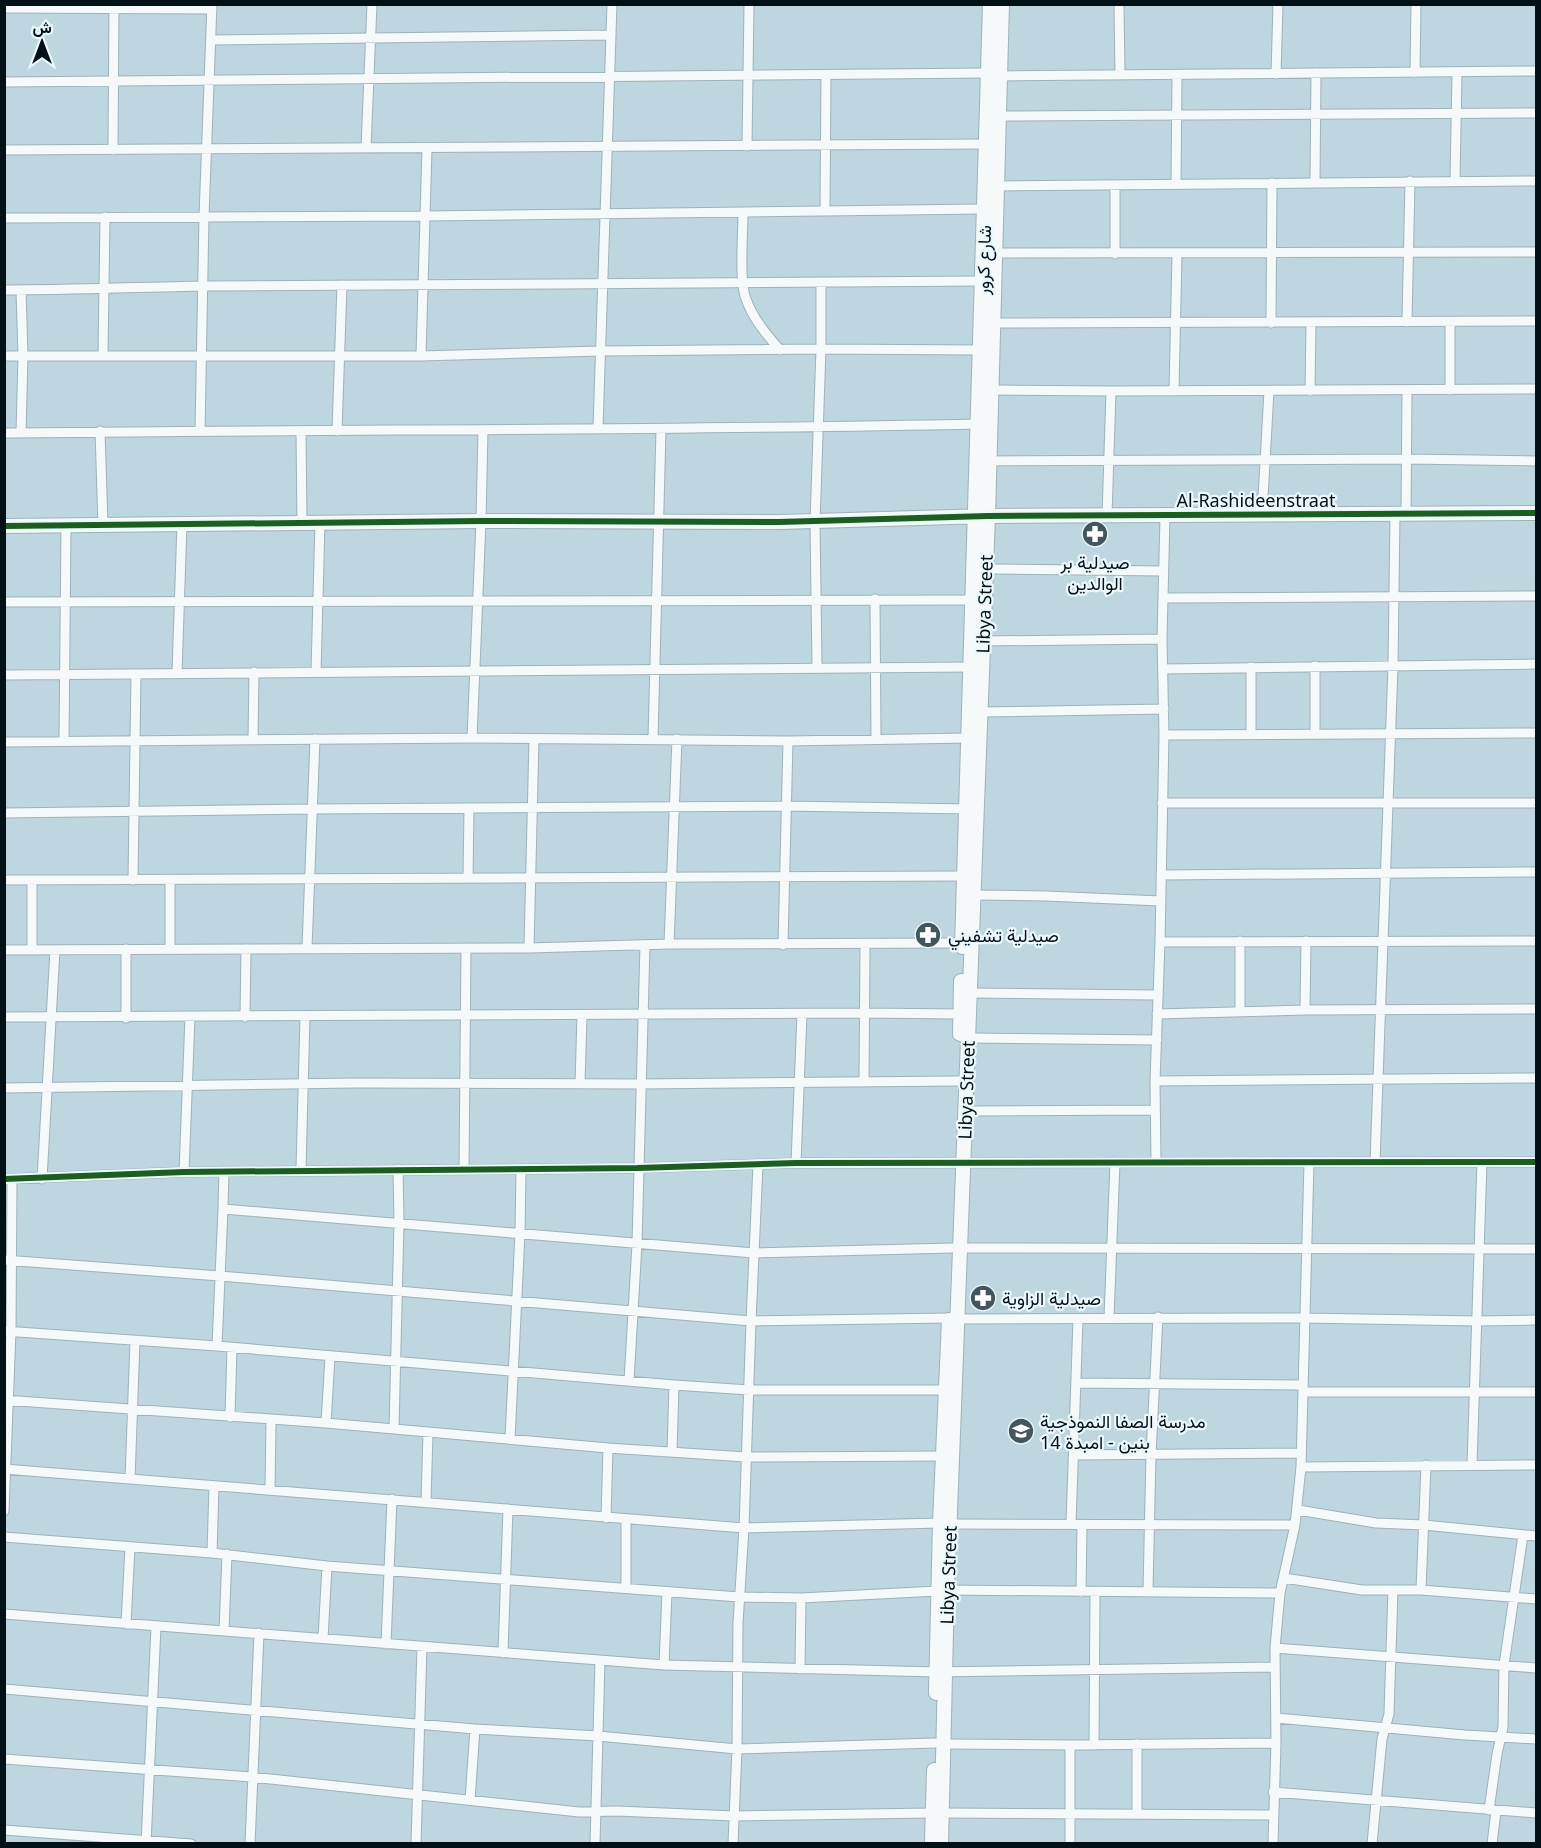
<svg xmlns="http://www.w3.org/2000/svg" width="1541" height="1848" viewBox="0 0 1541 1848" font-family="'Noto Sans',Vazirmatn,sans-serif">
  <style>
    .lines { fill: none; stroke-linecap: round; stroke-linejoin: round }
    .street-casing { stroke: #9fb2b9; stroke-width: 11 }
    .secondary-casing { stroke: #9fb2b9; stroke-width: 16 }
    .street { stroke: #f5f9fa; stroke-width: 9 }
    .secondary { stroke: #f5f9fa; stroke-width: 14 }
    .cycleway-casing { stroke: #ebf8fd; stroke-width: 10 }
    .cycleway { stroke: #1b5e20; stroke-width: 6 }
    .labels { text-anchor: middle; dominant-baseline: central; stroke-width: 4.5; stroke-linejoin: round; paint-order: stroke }
    .street-label { font-size: 18px; fill: #021116; stroke: #ebf8fd }
    .poi-label { font-size: 18px; fill: #021116; stroke: #ebf8fd; text-anchor: start }
  </style>
  <rect width="100%" height="100%" fill="#bdd6df"/>
  <g class="lines">
    <g class="street-casing">
      <path id="street" d="M 1119,4 L 1120,74
        M 4,8 L 211,9
        M 211,40 L 611,35
        M 1415,73 L 1416,4
        M 1276,74 L 1278,4
        M 1000,76 L 1536,71
        M 4,82 L 988,73
        M 999,116 L 1536,113
        M 747,146 L 749,4
        M 366,148 L 372,4
        M 4,150 L 987,144
        M 113,150 L 114,5
        M 1455,181 L 1457,72
        M 1315,182 L 1316,73
        M 1176,184 L 1177,75
        M 996,186 L 1536,181
        M 825,211 L 826,75
        M 743,213 C 743,234 739,282 746,299 C 753,319 767,335 780,350
        M 4,218 L 426,216 L 984,209
        M 995,253 L 1536,252
        M 1115,254 L 1115,185
        M 4,290 C 72,290 139,287 206,286 C 465,283 724,285 983,281
        M 1407,322 L 1410,181
        M 992,323 L 1536,321
        M 1271,323 L 1272,183
        M 4,356 L 421,356 L 601,351 L 821,349 L 980,350
        M 103,356 L 105,217
        M 421,356 L 427,148
        M 991,390 L 1111,391 L 1536,389
        M 1450,390 L 1450,323
        M 1174,391 L 1177,254
        M 1310,391 L 1311,322
        M 598,428 L 612,4
        M 100,431 L 103,525
        M 200,431 L 204,216 L 212,4
        M 301,431 L 302,523
        M 337,431 L 342,285
        M 4,433 C 329,429 654,431 978,424
        M 21,433 L 23,356 L 21,290
        M 984,461 L 1407,459 L 1536,461
        M 1406,514 L 1407,390
        M 1262,515 L 1269,391
        M 1107,516 L 1111,391
        M 985,569 L 1163,571
        M 1164,598 L 1536,596
        M 875,599 L 876,739
        M 4,602 L 972,600
        M 983,641 L 1162,639
        M 817,667 L 815,522 L 821,349 L 821,283
        M 1163,669 L 1536,664
        M 316,671 L 320,523
        M 177,673 L 182,524
        M 4,675 C 327,672 649,668 971,667
        M 980,712 L 1164,709
        M 1251,734 L 1251,667
        M 1315,734 L 1315,666
        M 1164,735 L 1536,733
        M 472,738 L 481,521 L 483,430
        M 653,739 L 661,429
        M 253,740 L 254,672
        M 64,741 L 66,526
        M 4,742 L 472,738 L 788,741 L 969,738
        M 1162,803 L 1536,803
        M 4,813 L 311,809 L 785,806 L 971,809
        M 1161,875 L 1536,872
        M 468,877 L 469,808
        M 4,880 L 964,876
        M 133,880 L 136,674
        M 170,880 L 170,948
        M 974,895 L 1046,896 L 1160,901
        M 1160,942 L 1536,941
        M 669,944 L 677,739
        M 783,945 L 788,741
        M 307,948 L 315,739
        M 529,948 L 534,739
        M 126,949 L 126,1018
        M 4,950 L 529,948 L 669,944 L 962,943
        M 32,950 L 32,881
        M 970,993 L 1157,995
        M 1305,1010 L 1306,941
        M 1240,1011 L 1240,941
        M 1157,1014 L 1305,1010 L 1536,1009
        M 4,1017 L 864,1013 L 960,1014
        M 245,1017 L 246,949
        M 968,1038 L 1157,1040
        M 1155,1081 L 1536,1078
        M 864,1082 L 865,945
        M 580,1084 L 582,1015
        M 4,1088 L 354,1083 L 640,1084 L 958,1081
        M 966,1111 L 1155,1110
        M 1156,1161 L 1155,1081 L 1160,942 L 1164,735 L 1162,639 L 1165,516
        M 1375,1162 L 1393,666 L 1395,514
        M 796,1163 L 802,1014
        M 301,1169 L 305,1016
        M 464,1170 L 466,948
        M 184,1172 L 190,1017
        M 4,1179 L 184,1172 L 638,1168 L 796,1163 L 1536,1162
        M 42,1179 L 55,950
        M 223,1209 L 224,1171
        M 961,1248 L 1536,1249
        M 4,1260 L 220,1276 L 751,1321 L 949,1318
        M 1109,1318 L 1115,1162
        M 958,1319 L 1305,1318 L 1476,1321 L 1536,1320
        M 4,1331 L 217,1346 L 674,1385 L 749,1390 L 946,1390
        M 217,1346 L 223,1209 L 754,1253 L 952,1248
        M 629,1381 L 637,1244 L 645,945
        M 1077,1383 L 1302,1385
        M 1303,1392 L 1536,1392
        M 4,1400 L 326,1423 L 608,1448 L 746,1457 L 943,1456
        M 230,1417 L 232,1348
        M 326,1423 L 330,1357
        M 394,1429 L 399,1222 L 398,1169
        M 510,1439 L 520,1233 L 521,1169
        M 672,1452 L 674,1385
        M 1075,1455 L 1301,1453
        M 1472,1464 L 1482,1162
        M 1301,1467 L 1536,1465
        M 4,1469 L 744,1528 L 940,1523
        M 130,1479 L 135,1341
        M 270,1490 L 271,1420
        M 426,1501 L 428,1433
        M 1298,1510 L 1376,1523 L 1424,1525 L 1536,1536
        M 4,1511 L 11,1331 L 12,1179
        M 606,1518 L 608,1448
        M 950,1524 L 1295,1525
        M 1071,1524 L 1078,1319
        M 4,1537 L 212,1553 L 327,1566 L 739,1597 L 801,1598 L 938,1591
        M 212,1553 L 214,1486
        M 1284,1578 L 1362,1590 L 1421,1590 L 1536,1599
        M 626,1588 L 626,1520
        M 947,1590 C 1058,1592 1169,1591 1280,1593
        M 1148,1590 L 1151,1454 L 1158,1317
        M 1421,1590 L 1426,1465
        M 1081,1592 L 1082,1525
        M 4,1614 L 664,1665 L 936,1672 L 1275,1667
        M 126,1624 L 130,1547
        M 224,1631 L 227,1554
        M 323,1638 L 327,1566
        M 386,1644 L 392,1499
        M 1275,1648 L 1536,1668
        M 503,1653 L 508,1509
        M 664,1665 L 667,1592
        M 800,1669 L 801,1598
        M 4,1689 L 475,1729 L 598,1736 L 737,1749 L 935,1743
        M 1276,1718 L 1465,1735 L 1536,1739
        M 944,1744 L 1070,1745 L 1276,1743
        M 1094,1745 L 1095,1592
        M 4,1759 L 252,1777 L 579,1812 L 617,1811 L 734,1816 L 933,1813
        M 1273,1792 L 1536,1813
        M 470,1800 L 475,1729
        M 1489,1810 L 1497,1754 L 1503,1727 L 1504,1665 L 1523,1535
        M 943,1813 L 1273,1815
        M 1137,1813 L 1137,1744
        M 4,1830 L 191,1844
        M 146,1844 L 156,1627
        M 250,1844 L 259,1633
        M 416,1844 L 422,1647
        M 595,1844 L 600,1661
        M 733,1844 L 737,1749 L 738,1623 L 744,1528 L 751,1321 L 758,1165
        M 1070,1844 L 1070,1745
        M 1273,1844 L 1276,1743 L 1275,1648 L 1280,1593 L 1295,1525 L 1301,1467 L 1309,1162
        M 1372,1844 L 1382,1739 L 1389,1714 L 1393,1590
        M 1492,1844 L 1496,1811"/>
    </g>
    <g class="secondary-casing">
      <path id="secondary" d="M 4,526 L 481,521 L 779,522 L 988,516 L 1536,513
        M 962,947 L 990,4
        M 960,1034 L 961,981
        M 936,1693 L 940,1523 L 949,1320
        M 932,1843 L 934,1770
        M 941,1844 L 947,1590 L 988,516 L 1002,4"/>
    </g>
    <use href="#street" class="street"/>
    <use href="#secondary" class="secondary"/>
    <g class="cycleway-casing">
      <path id="cycleway" d="M 4,526 L 481,521 L 779,522 L 988,516 L 1536,513
        M 4,1179 L 184,1172 L 638,1168 L 796,1163 L 1536,1162"/>
    </g>
    <use href="#cycleway" class="cycleway"/>
  </g>
  <defs>
    <g id="pharmacy-disc" transform="scale(1.35)"><circle r="9.5" fill="#43565c" stroke="#ebf8fd"/><path d="M-2-6h4v4h4v4h-4v4h-4v-4h-4v-4h4Z" fill="#fff"/></g>
    <g id="school-disc" transform="scale(1.35)"><circle r="9.5" fill="#43565c" stroke="#ebf8fd"/><path d="M0-5L7-2L0 1L-7-2ZM-4 1L0 2.5L4 1V4Q0 6-4 4Z" fill="#fff"/></g>
  </defs>
  <g fill-rule="evenodd">
    <use href="#pharmacy-disc" x="1095" y="534"/>
    <use href="#pharmacy-disc" x="928" y="935"/>
    <use href="#pharmacy-disc" x="983" y="1298"/>
    <use href="#school-disc" x="1021" y="1431"/>
  </g>
  <g class="labels">
    <g class="street-label">
      <text transform="translate(983 260) rotate(-88)">شارع كرور</text>
      <text x="1256" y="500">Al-Rashideenstraat</text>
      <text transform="translate(984 604) rotate(-88)">Libya Street</text>
      <text transform="translate(966 1090) rotate(-88)">Libya Street</text>
      <text transform="translate(948 1575) rotate(-88)">Libya Street</text>
    </g>
    <g class="poi-label">
      <text x="1095" y="562" text-anchor="middle">صيدلية بر<tspan x="1095" dy="21">الوالدين</tspan></text>
      <text x="948" y="935">صيدلية تشفيني</text>
      <text x="1002" y="1298">صيدلية الزاوية</text>
      <text x="1040" y="1421">مدرسة الصفا النموذجية<tspan x="1040" dy="21">بنين - امبدة 14</tspan></text>
    </g>
  </g>
  <rect width="1541" height="1848" fill="none" stroke="#021116" stroke-width="12"/>
  <g transform="translate(42 42)" stroke="#ebf8fd" stroke-width="4.5" paint-order="stroke">
  <path d="M0-4.5L10 22L0 15L-10 22Z" fill="#021116"/>
  <text y="-9" font-size="16" font-weight="bold" text-anchor="middle" fill="#021116">ش</text>
  </g>
</svg>
